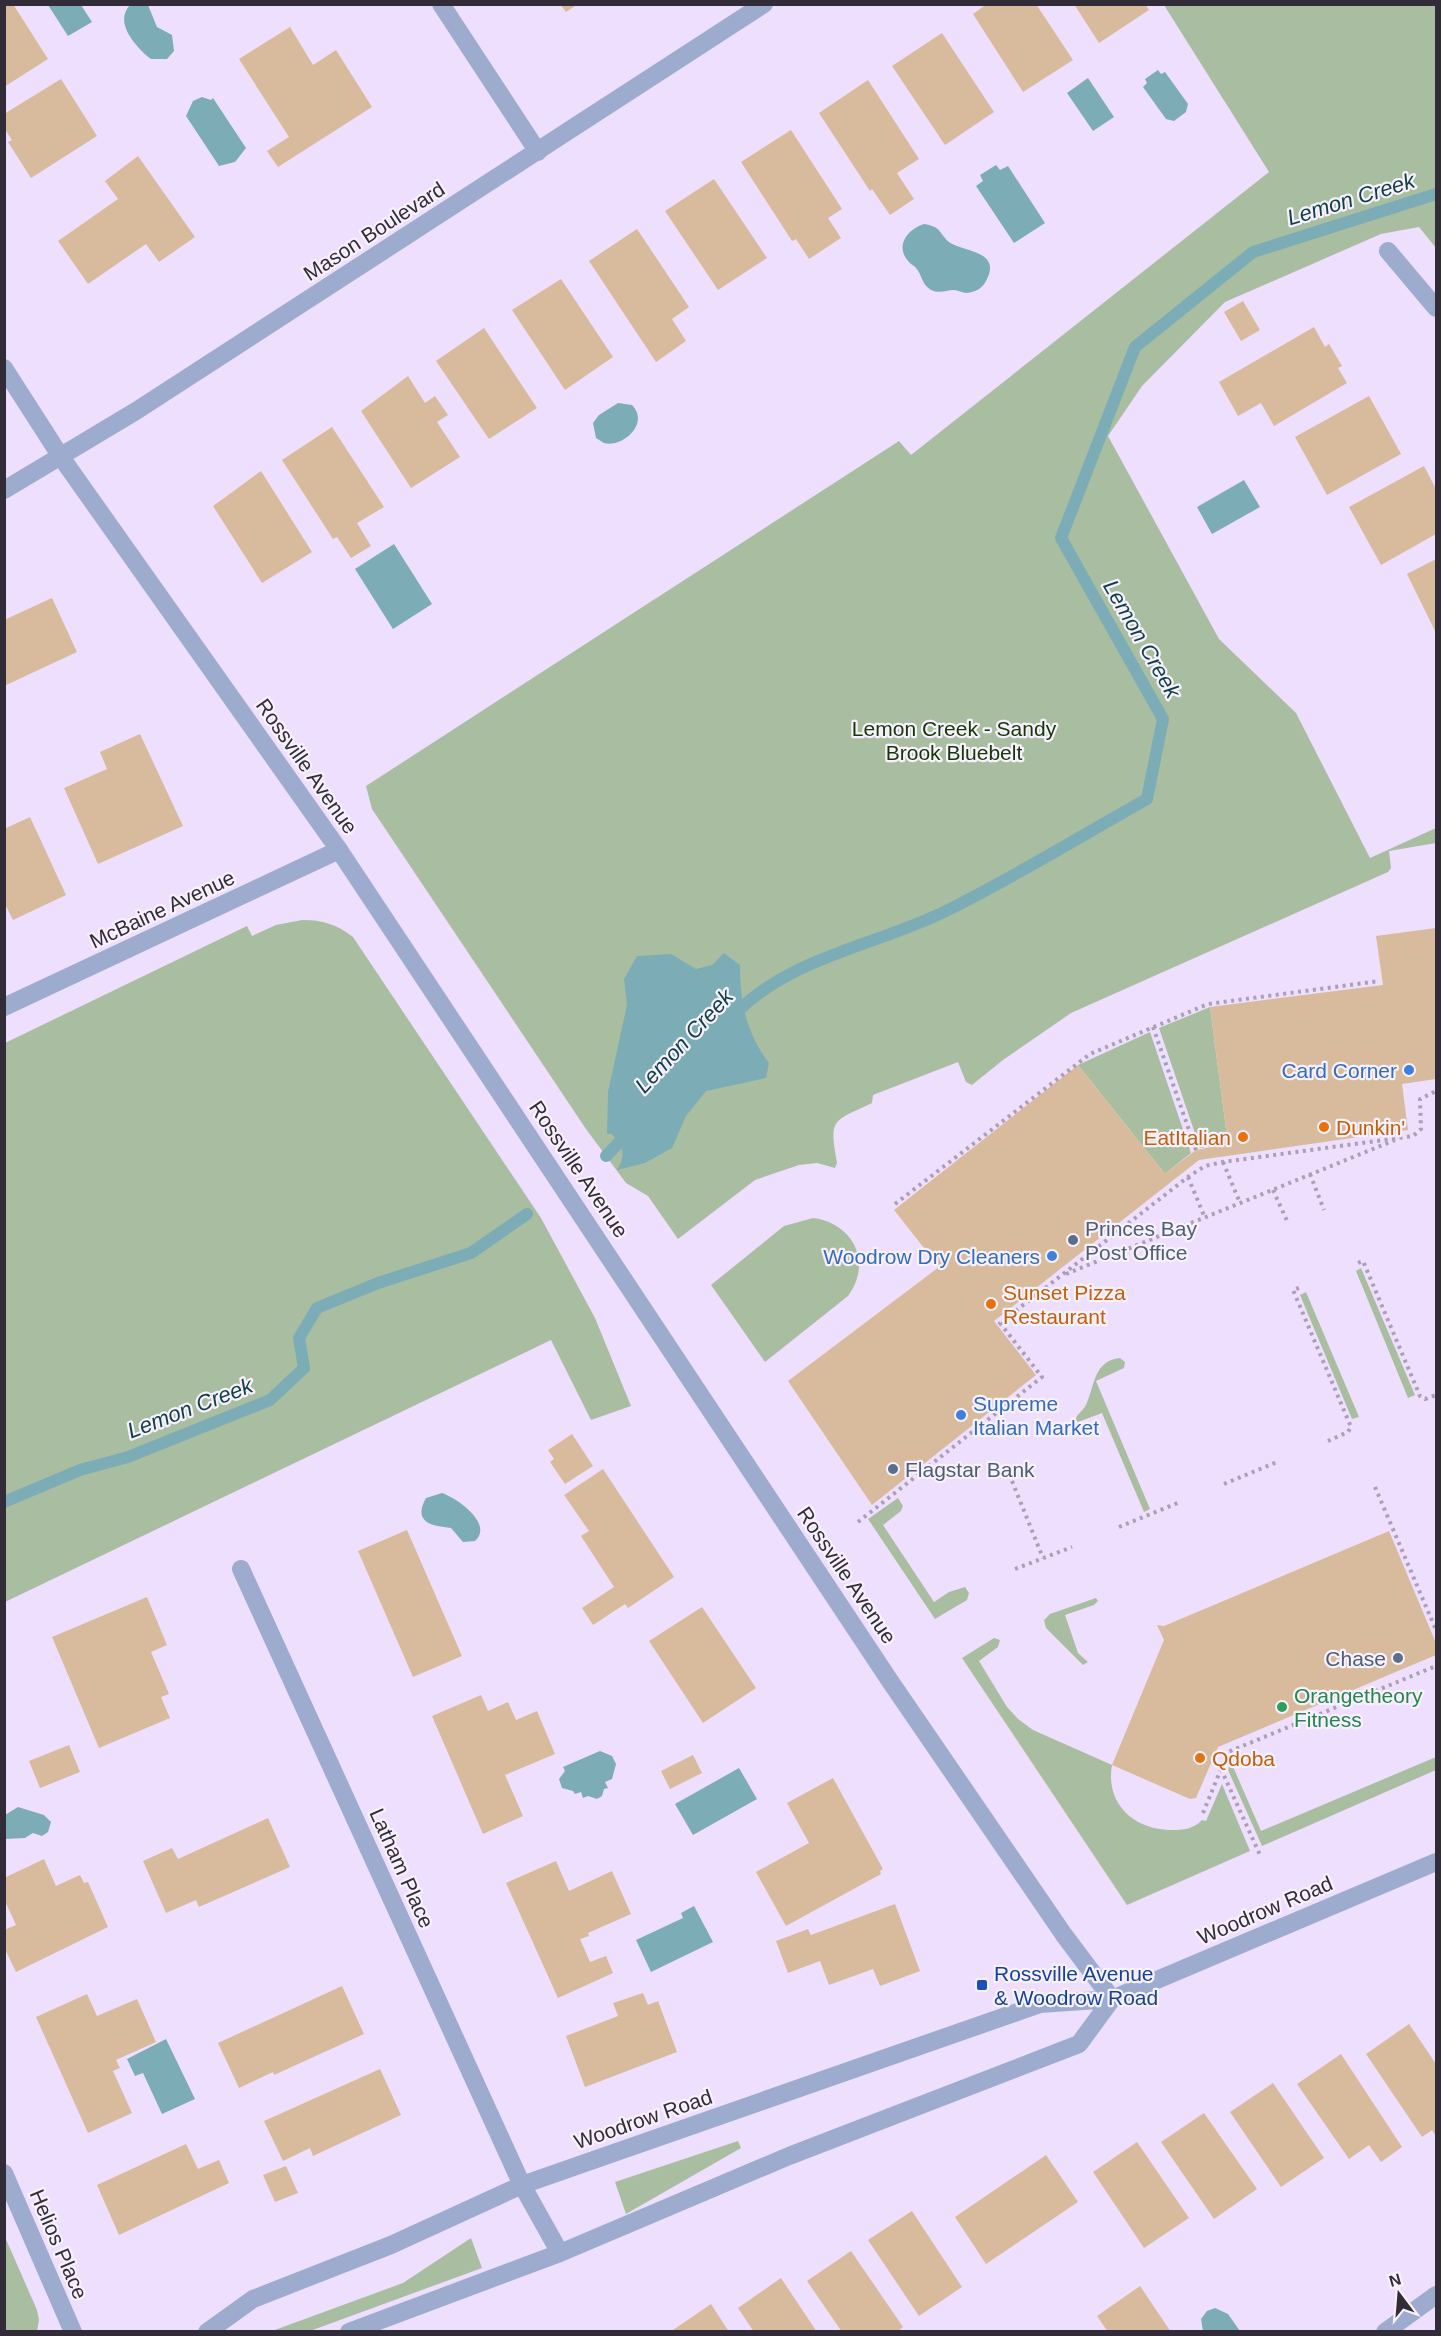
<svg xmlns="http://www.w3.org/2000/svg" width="1441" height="2336" viewBox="0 0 1441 2336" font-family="Arial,sans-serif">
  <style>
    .green { fill: #a9bda1 }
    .water { fill: #7cadb6 }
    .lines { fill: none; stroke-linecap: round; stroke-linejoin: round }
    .stream { stroke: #7cadb6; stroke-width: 12 }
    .building { fill: #d8bb9c }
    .path { stroke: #ab9fb7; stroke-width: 4; stroke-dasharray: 3 4.5; stroke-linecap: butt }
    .minor { stroke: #9dacce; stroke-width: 18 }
    .tertiary { stroke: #9dacce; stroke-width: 18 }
    .shop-dot { fill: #3f7fe0; stroke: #f7f1fd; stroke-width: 2 }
    .food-dot { fill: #e8710a; stroke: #f7f1fd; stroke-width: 2 }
    .service-dot { fill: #5c6f8a; stroke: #f7f1fd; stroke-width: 2 }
    .leisure-dot { fill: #2e9e5b; stroke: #f7f1fd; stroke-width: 2 }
    .transit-dot { fill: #1a4fb4; stroke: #f7f1fd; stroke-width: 2 }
    .labels { text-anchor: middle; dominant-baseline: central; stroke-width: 4.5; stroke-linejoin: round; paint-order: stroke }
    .street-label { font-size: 21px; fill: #322c38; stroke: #f7f1fd }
    .park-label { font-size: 21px; fill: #173605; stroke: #f7f1fd }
    .shop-label { font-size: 21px; fill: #366cbe; stroke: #f7f1fd; text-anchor: end }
    .food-label { font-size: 21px; fill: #c56008; stroke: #f7f1fd; text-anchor: start }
    .service-label { font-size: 21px; fill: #4e5e75; stroke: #f7f1fd; text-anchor: start }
    .leisure-label { font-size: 21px; fill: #27864d; stroke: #f7f1fd; text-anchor: start }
    .transit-label { font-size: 21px; fill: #164399; stroke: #f7f1fd; text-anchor: start }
    .water-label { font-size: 22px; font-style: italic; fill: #0f3e45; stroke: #f7f1fd }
  </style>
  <rect width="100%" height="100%" fill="#efdffe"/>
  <path class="green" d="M 1164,5 L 1436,5 L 1436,248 L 1419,227 L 1381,234 L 1225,302 L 1142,386 L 1108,436 L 1219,639 L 1296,713 L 1370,858 L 1436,828 L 1436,843 L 1389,851 L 1391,868 L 1388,872 L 1071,1013 L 1003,1060 L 972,1085 L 966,1082 L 958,1062 L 873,1095 L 872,1103 C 832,1122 829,1118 837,1163 L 835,1168 L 817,1163 L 799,1165 L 755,1180 L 678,1239 L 648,1196 L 626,1183 L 586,1129 L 372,809 L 366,786 L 899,441 L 911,455 L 1269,172 Z
    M 302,920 C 323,920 336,924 353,937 L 541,1218 L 595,1318 L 631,1406 L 591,1420 L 551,1340 L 5,1602 L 5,1043 L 247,926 L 252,936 L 276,925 Z
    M 1210,1007 L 1228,1144 L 1200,1148 L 1159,1028 Z
    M 1150,1032 L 1191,1153 L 1165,1174 L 1078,1065 Z
    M 813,1218 C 853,1223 873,1262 848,1296 L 765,1362 L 711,1285 L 784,1226 Z
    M 1361,1268 L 1415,1395 L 1408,1398 L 1356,1271 Z
    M 1306,1292 L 1359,1417 L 1352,1419 L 1300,1295 Z
    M 1120,1358 L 1125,1362 L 1124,1368 L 1096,1381 L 1150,1509 L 1144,1512 L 1102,1413 L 1078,1422 L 1075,1420 C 1077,1414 1083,1411 1086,1405 C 1095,1386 1093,1361 1120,1358 Z
    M 898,1498 L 903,1506 L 901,1511 L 883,1525 L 934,1602 L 949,1592 L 965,1587 L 969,1593 L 967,1600 L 935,1619 L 868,1519 Z
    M 1096,1598 L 1098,1601 L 1094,1605 L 1065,1615 L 1078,1653 L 1088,1662 L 1083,1665 L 1046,1628 L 1044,1620 L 1050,1614 Z
    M 994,1638 L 1000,1640 L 998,1647 L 979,1661 L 1007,1707 L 1018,1719 L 1033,1730 L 1112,1765 C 1105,1804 1134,1830 1172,1830 C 1183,1830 1194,1829 1202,1820 L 1206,1821 L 1222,1784 L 1250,1851 L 1127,1905 L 962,1658 Z
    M 1436,1757 L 1436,1770 L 1262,1846 L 1228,1770 L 1231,1762 L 1261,1831 Z
    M 738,2141 L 741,2148 L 626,2214 L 615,2182 Z
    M 5,2237 L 37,2310 L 39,2320 L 37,2331 L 5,2331 Z
    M 471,2238 L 482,2268 L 310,2331 L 272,2331 L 403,2283 Z"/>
  <path class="water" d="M 48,5 L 81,5 L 92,22 L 68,36 Z
    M 130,5 L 148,5 L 157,27 L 172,35 L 174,51 L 167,59 L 151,59 C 137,48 113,23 130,5 Z
    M 1158,70 L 1161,74 L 1165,72 L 1188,104 L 1186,112 L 1174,121 L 1166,119 L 1143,87 L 1147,83 L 1145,79 Z
    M 1088,78 L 1114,117 L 1093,131 L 1067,93 Z
    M 202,97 L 211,100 L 213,98 L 246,148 L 235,162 L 219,166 L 186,116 L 193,101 Z
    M 996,165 L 1000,170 L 1008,166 L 1045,223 L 1014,243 L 976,186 L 983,181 L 980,175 Z
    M 924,224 C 942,227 938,232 949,242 C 962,252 1003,250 986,281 C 982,289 975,292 967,293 C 962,293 958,290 954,290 C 946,290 940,294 931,290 C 921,284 922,274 916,268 C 914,265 911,265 909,262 C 894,246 908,229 924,224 Z
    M 618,403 L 632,405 C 650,423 623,448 604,443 L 596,438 L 593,423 L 599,415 Z
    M 1244,480 L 1260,507 L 1212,534 L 1197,507 Z
    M 394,544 L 432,604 L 393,629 L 355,569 Z
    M 724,953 L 740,965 C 740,1001 746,1033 769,1063 L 766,1078 L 706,1091 L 686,1116 L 672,1148 L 645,1163 L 617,1170 C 626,1157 624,1143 611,1134 L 607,1134 L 608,1092 L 627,1005 L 624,979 L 637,956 L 671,954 L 696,969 L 712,965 Z
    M 442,1493 C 457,1498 494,1524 475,1541 L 463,1542 L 451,1528 C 433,1526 412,1523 426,1498 Z
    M 600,1751 L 612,1756 L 616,1764 L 612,1779 L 605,1782 L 608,1788 L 604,1789 L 602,1796 L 597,1799 L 588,1796 L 583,1798 L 581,1792 L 575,1794 L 573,1791 L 562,1788 L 559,1779 L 565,1771 L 563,1767 Z
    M 739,1768 L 757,1799 L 693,1835 L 675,1804 Z
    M 18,1807 L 44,1815 L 51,1822 L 48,1832 L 42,1836 L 33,1833 L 25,1838 L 5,1839 L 5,1815 Z
    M 694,1906 L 713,1942 L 651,1972 L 636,1940 L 683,1918 L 681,1913 Z
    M 166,2039 L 195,2099 L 162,2114 L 143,2073 L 135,2076 L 127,2059 Z
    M 1215,2308 L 1228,2314 L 1240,2331 L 1203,2331 L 1201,2319 L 1207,2311 Z"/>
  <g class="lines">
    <path class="stream" d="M 730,1019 C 786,957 877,946 948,910 C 1016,876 1081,836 1147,799 L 1163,719 L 1061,538 L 1135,347 L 1253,252 L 1436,194
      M 606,1156 L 630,1131
      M 4,1502 L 80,1470 L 128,1457 L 270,1400 L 304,1368 L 299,1338 L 317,1308 L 378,1283 L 471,1253 L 527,1214"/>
  </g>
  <path class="building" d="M 8,4 L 13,4 L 48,59 L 4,87 L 4,7 Z
    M 560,4 L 578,4 L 566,12 Z
    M 987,4 L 1036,4 L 1073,60 L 1023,92 L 973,14 Z
    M 1074,4 L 1145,4 L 1149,10 L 1099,43 Z
    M 290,27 L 313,65 L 336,50 L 372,107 L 278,167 L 267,151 L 289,137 L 239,59 Z
    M 942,33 L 994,112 L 945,145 L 892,66 Z
    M 61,79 L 97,136 L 31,178 L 8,142 L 12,140 L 4,128 L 4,114 Z
    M 868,80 L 919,159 L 897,173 L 914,199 L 890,215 L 872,189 L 870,191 L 819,113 Z
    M 791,130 L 842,209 L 828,218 L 841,238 L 809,259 L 796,239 L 792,241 L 741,162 Z
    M 138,156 L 195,237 L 159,262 L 146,244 L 88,284 L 58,241 L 118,199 L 105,181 Z
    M 714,179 L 767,258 L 718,290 L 665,211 Z
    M 637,229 L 689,307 L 672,319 L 686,341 L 656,362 L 589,261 Z
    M 561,279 L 613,357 L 565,390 L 512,310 Z
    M 1243,301 L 1260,330 L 1241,341 L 1224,312 Z
    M 1314,327 L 1325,347 L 1329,344 L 1342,366 L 1338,368 L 1347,383 L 1274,426 L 1261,403 L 1238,416 L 1219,382 Z
    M 484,328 L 537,408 L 489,439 L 436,361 Z
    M 408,376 L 425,403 L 435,396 L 448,415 L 437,422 L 460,457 L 411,488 L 361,411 Z
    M 1369,396 L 1401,454 L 1327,495 L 1295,437 Z
    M 332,427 L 384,507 L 357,523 L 371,546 L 351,558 L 337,537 L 333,539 L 282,460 Z
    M 1424,466 L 1436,489 L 1436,534 L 1381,565 L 1349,507 Z
    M 261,471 L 312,552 L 262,583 L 213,506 Z
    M 1436,559 L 1436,633 L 1407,574 Z
    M 52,598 L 77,652 L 4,686 L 4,620 Z
    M 140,734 L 183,826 L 98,864 L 64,788 L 107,769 L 100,752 Z
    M 30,817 L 66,895 L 13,920 L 4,902 L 4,829 Z
    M 1436,928 L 1436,1079 L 1402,1084 L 1408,1130 L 1199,1160 L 994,1321 L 1036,1375 L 872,1505 L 788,1381 L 939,1267 L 894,1210 L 1078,1065 L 1165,1174 L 1196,1150 L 1228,1144 L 1210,1007 L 1383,985 L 1376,936 Z
    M 572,1434 L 593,1466 L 565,1484 L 550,1462 L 554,1459 L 548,1450 Z
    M 603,1469 L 674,1577 L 628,1608 L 625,1604 L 593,1625 L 582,1608 L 614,1587 L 581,1536 L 589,1531 L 564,1495 Z
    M 407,1530 L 462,1656 L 413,1677 L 358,1551 Z
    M 1389,1531 L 1436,1643 L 1436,1655 L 1218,1747 L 1196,1798 L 1190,1799 L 1112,1765 L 1164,1640 L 1157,1625 L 1164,1626 Z
    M 147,1597 L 167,1645 L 151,1652 L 169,1694 L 161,1697 L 170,1718 L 99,1748 L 52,1637 Z
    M 702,1607 L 756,1688 L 703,1723 L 649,1641 Z
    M 481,1695 L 488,1711 L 508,1702 L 516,1720 L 537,1711 L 555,1754 L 505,1775 L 523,1816 L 483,1834 L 432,1716 Z
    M 69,1745 L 80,1772 L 40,1788 L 29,1761 Z
    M 693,1755 L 702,1773 L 670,1789 L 661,1771 Z
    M 833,1778 L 883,1869 L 880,1871 L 881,1874 L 786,1926 L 756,1872 L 809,1843 L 787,1803 Z
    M 268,1818 L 290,1867 L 199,1907 L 196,1900 L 166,1913 L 143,1861 L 172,1848 L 178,1859 Z
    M 44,1859 L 56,1886 L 80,1875 L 84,1883 L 88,1882 L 108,1927 L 16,1972 L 4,1947 L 4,1930 L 16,1925 L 4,1899 L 4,1878 Z
    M 556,1861 L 569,1891 L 612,1871 L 631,1914 L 588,1933 L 589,1936 L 580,1939 L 590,1962 L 606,1956 L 613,1973 L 558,1998 L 506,1883 Z
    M 895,1904 L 920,1971 L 880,1986 L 873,1969 L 829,1985 L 820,1961 L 788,1973 L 776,1941 L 808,1929 L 811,1935 Z
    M 342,1986 L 364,2034 L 274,2075 L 273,2072 L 239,2088 L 218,2043 Z
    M 643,1993 L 648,2005 L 658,2001 L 677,2052 L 585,2087 L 566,2036 L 618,2016 L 613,2003 Z
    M 87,1994 L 97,2016 L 137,1999 L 156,2042 L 116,2060 L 120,2068 L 113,2071 L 132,2113 L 88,2133 L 36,2017 Z
    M 1409,2024 L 1436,2064 L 1436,2136 L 1432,2130 L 1422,2137 L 1366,2054 Z
    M 1341,2054 L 1402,2147 L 1381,2162 L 1369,2145 L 1349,2159 L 1297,2084 Z
    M 380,2069 L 401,2115 L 313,2156 L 310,2148 L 283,2161 L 264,2121 Z
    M 1273,2083 L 1324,2158 L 1281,2187 L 1230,2112 Z
    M 1204,2113 L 1257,2189 L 1214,2219 L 1161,2142 Z
    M 1137,2142 L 1189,2218 L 1144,2248 L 1093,2172 Z
    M 186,2144 L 198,2169 L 219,2160 L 229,2183 L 119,2235 L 97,2185 Z
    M 1046,2155 L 1078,2202 L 986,2264 L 955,2217 Z
    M 286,2166 L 298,2193 L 275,2202 L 263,2175 Z
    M 912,2211 L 962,2287 L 919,2316 L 868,2240 Z
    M 851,2251 L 903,2327 L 897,2332 L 842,2332 L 807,2281 Z
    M 781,2278 L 817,2332 L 754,2332 L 738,2308 Z
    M 1140,2286 L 1171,2332 L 1108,2332 L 1097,2316 Z
    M 711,2304 L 729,2332 L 670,2332 Z"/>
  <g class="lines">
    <path class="path" d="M 1153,1027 L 1196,1150
      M 1223,1162 L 1240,1203
      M 1310,1174 L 1324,1210
      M 1188,1177 L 1205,1218
      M 1273,1190 L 1288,1223
      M 895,1204 L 1090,1054 L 1208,1004 L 1379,981
      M 1358,1263 L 1363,1261 L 1420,1396 L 1425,1399 L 1436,1395
      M 1066,1274 L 1395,1140
      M 1299,1288 L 1293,1290 L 1351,1427 L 1348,1432 L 1328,1441
      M 1012,1481 L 1043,1558
      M 1224,1484 L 1277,1462
      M 1375,1487 L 1436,1630
      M 858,1522 L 1042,1377 L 1000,1323 L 1188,1177 L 1205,1166 L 1223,1162 L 1413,1136 L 1421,1129 L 1420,1099 L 1436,1091
      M 1119,1527 L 1180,1502
      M 1015,1569 L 1072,1547
      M 1221,1769 L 1260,1855
      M 1203,1813 L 1228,1752 L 1436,1666"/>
    <path class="minor" d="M 441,4 L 538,152
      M 1388,251 L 1436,308
      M 4,490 L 136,411 L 764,4
      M 4,1007 L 339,850
      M 241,1569 L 522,2185
      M 4,2173 L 73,2332
      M 1385,2332 L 1436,2295"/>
    <path class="tertiary" d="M 4,368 L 61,457 L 339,850 L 890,1681 L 1064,1935 L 1112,1999
      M 522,2185 L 560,2253
      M 207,2332 L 253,2299 L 391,2245 L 522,2185 L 1040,2004 L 1112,1999 L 1436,1862
      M 349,2332 L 560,2253 L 789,2156 L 1079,2044 L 1112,1999"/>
  </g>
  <g class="shop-dot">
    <circle cx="1409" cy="1070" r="6"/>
    <circle cx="1052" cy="1256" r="6"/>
    <circle cx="961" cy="1415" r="6"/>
  </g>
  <g class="food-dot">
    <circle cx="1324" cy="1127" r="6"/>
    <circle cx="1243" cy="1137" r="6"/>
    <circle cx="991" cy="1304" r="6"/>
    <circle cx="1200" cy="1758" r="6"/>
  </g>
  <g class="service-dot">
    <circle cx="1073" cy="1240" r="6"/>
    <circle cx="893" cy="1469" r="6"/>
    <circle cx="1398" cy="1658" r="6"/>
  </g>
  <circle class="leisure-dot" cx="1282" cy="1707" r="6"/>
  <rect class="transit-dot" x="976" y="1979" width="12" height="12" rx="3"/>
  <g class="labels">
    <g class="street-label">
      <text transform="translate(374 231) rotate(-33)">Mason Boulevard</text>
      <text transform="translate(307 766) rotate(55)">Rossville Avenue</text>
      <text transform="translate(162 909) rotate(-25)">McBaine Avenue</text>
      <text transform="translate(579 1169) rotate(56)">Rossville Avenue</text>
      <text transform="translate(847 1575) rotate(56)">Rossville Avenue</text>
      <text transform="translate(402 1868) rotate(66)">Latham Place</text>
      <text transform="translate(1265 1910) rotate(-23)">Woodrow Road</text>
      <text transform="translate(643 2119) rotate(-19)">Woodrow Road</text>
      <text transform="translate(59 2244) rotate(67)">Helios Place</text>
    </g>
    <g class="park-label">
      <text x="954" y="728">Lemon Creek - Sandy<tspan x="954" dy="24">Brook Bluebelt</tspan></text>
    </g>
    <g class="shop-label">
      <text x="1397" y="1070">Card Corner</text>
      <text x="1040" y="1256">Woodrow Dry Cleaners</text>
      <text x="973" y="1403" text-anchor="start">Supreme<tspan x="973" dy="24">Italian Market</tspan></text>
    </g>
    <g class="food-label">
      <text x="1336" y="1127">Dunkin'</text>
      <text x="1231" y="1137" text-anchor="end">EatItalian</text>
      <text x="1003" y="1292">Sunset Pizza<tspan x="1003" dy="24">Restaurant</tspan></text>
      <text x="1212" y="1758">Qdoba</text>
    </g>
    <g class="service-label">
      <text x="1085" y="1228">Princes Bay<tspan x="1085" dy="24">Post Office</tspan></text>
      <text x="905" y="1469">Flagstar Bank</text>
      <text x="1386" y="1658" text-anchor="end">Chase</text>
    </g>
    <g class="leisure-label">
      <text x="1294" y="1695">Orangetheory<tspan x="1294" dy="24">Fitness</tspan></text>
    </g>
    <g class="transit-label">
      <text x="994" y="1973">Rossville Avenue<tspan x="994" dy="24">&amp; Woodrow Road</tspan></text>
    </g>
    <g class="water-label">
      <text transform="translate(1351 199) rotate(-17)">Lemon Creek</text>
      <text transform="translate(1142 639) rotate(60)">Lemon Creek</text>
      <text transform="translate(684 1041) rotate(-47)">Lemon Creek</text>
      <text transform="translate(190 1408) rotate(-21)">Lemon Creek</text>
    </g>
  </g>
  <rect width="1441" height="2336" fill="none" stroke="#322c38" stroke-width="12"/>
  <g transform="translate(1399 2294) rotate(344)" stroke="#f7f1fd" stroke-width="4.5" paint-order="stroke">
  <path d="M0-4.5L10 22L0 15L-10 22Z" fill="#322c38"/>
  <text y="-9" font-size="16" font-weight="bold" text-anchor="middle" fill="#322c38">N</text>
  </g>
</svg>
